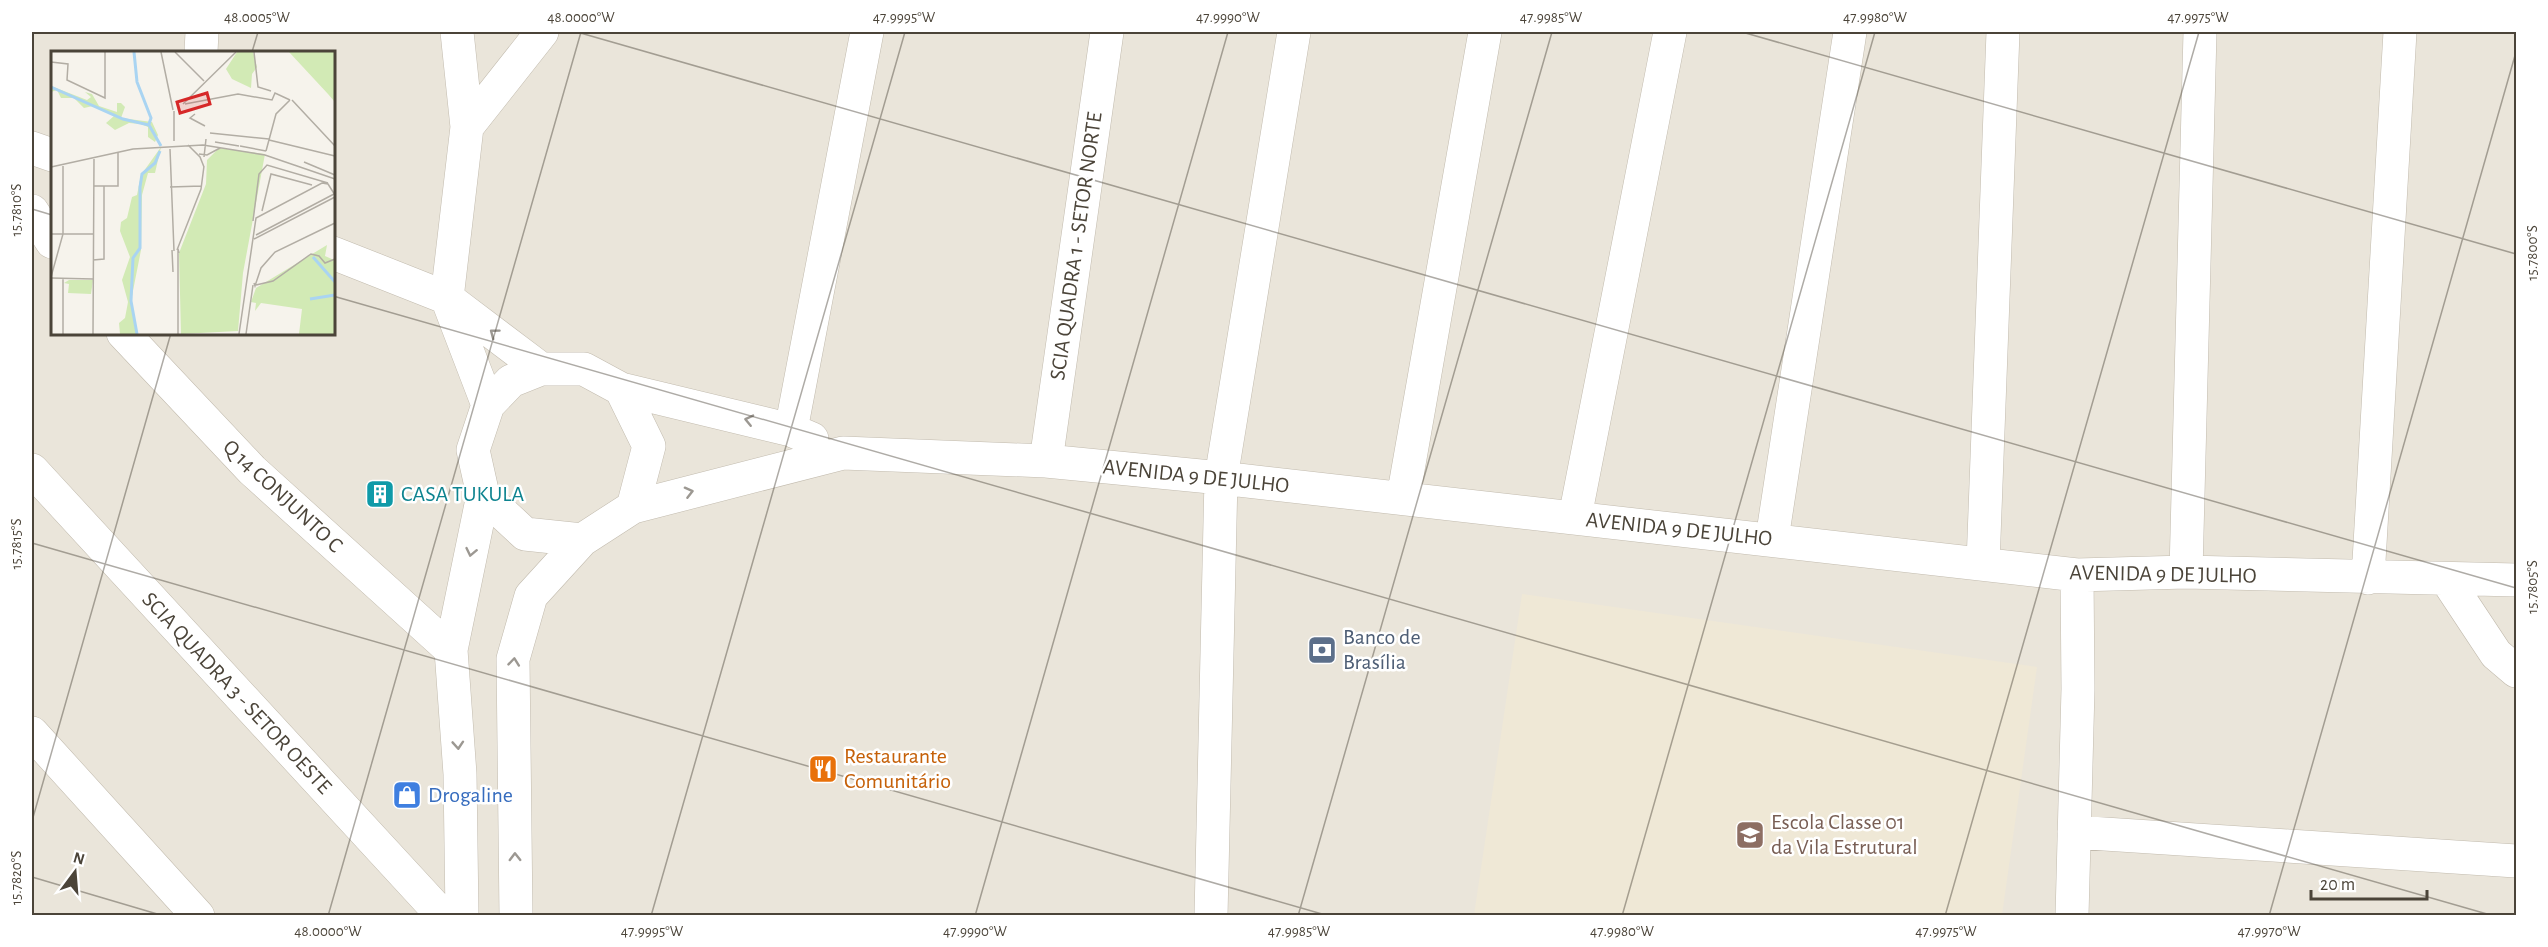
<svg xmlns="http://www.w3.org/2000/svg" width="2548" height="947" viewBox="0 0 2548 947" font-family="'Alegreya Sans',sans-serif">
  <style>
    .residential { fill: #eae5da; fill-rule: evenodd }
    .education { fill: #efe8d6 }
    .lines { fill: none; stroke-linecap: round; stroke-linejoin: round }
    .minor-casing { stroke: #c2bbae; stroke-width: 34 }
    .minor { stroke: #fff; stroke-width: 33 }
    .oneway { stroke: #9c9892 }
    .ticks { fill: none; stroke: #4b4439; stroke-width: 1.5; stroke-opacity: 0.45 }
    .labels { text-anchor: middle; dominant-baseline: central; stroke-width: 5; stroke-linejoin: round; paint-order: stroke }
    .street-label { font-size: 22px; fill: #4b4439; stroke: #fff }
    .culture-label { font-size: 22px; fill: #0d838f; stroke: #fff; text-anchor: start }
    .service-label { font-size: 22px; fill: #4e5e75; stroke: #fff; text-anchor: start }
    .food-label { font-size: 22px; fill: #c56008; stroke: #fff; text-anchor: start }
    .shop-label { font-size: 22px; fill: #366cbe; stroke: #fff; text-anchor: start }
    .education-label { font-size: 22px; fill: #785e54; stroke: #fff; text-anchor: start }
    .inset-river { fill: none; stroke: #a9d4f2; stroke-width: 3 }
    .inset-road { fill: none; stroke: #b2ada4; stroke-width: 1.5 }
    .view { fill: #d62828; fill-opacity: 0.15; stroke: #d62828; stroke-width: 3 }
    .inset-edge { fill: none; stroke: #4b4439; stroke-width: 3 }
    .neatline { fill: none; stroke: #4b4439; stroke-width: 2 }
    .ticks-label { font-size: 15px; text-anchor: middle; fill: #4b4439 }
  </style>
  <rect width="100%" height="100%" fill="#f6f3ec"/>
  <path class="residential" d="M 32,32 L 2516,32 L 2516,915 L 32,915 ZM 52,52 L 333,52 L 333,333 L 52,333 Z"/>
  <path class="education" d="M 1522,594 L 2037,667 L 2002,915 L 1474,915 Z"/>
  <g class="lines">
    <g class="minor-casing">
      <path id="minor" d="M 457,32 L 467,127
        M 201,52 L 202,32
        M 32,148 L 52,155
        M 32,211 L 52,242
        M 333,253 L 447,298 L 541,369
        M 123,333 L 252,470 L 451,650
        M 621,389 L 791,430 L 812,439
        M 488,405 L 447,298 L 467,127 L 542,32
        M 791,430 L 867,32
        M 1046,461 L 1107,32
        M 32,470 L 443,916
        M 1403,498 L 1485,32
        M 633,507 L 649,446 L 621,389 L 584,369 L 541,369 L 511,381 L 488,405 L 473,450 L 483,495 L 525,534 L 582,540 L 633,507 L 843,453 L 1046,461 L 1221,478 L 2077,575 L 2186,572 L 2516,580
        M 1575,517 L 1670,32
        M 1772,539 L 1850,32
        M 1983,564 L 2003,32
        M 2186,572 L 2200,32
        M 2368,578 L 2400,32
        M 2447,580 L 2496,654 L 2516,671
        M 32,733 L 198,916
        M 2074,832 L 2516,861
        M 462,916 L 460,774 L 451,650 L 483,495
        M 516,916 L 513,659 L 531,596 L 582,540
        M 1211,916 L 1221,478 L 1294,32
        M 2072,916 L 2078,689 L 2077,575"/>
    </g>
    <use href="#minor" class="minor"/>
  </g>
  <defs><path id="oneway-chevron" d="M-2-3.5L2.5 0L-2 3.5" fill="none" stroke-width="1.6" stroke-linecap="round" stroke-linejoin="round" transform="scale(1.5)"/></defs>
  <g class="oneway">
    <use href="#oneway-chevron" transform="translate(494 333) rotate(-143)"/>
    <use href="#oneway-chevron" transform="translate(749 420) rotate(-167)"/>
    <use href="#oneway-chevron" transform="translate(689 492) rotate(-14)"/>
    <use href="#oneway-chevron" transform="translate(471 552) rotate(102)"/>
    <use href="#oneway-chevron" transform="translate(514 662) rotate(-84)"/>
    <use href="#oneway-chevron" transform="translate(458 745) rotate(86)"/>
    <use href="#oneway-chevron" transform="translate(515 857) rotate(-91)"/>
  </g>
  <path class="ticks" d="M 577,32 L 2516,588M 1742,32 L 2516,254M 252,52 L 258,32M 32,209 L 52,215M 333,296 L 2494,916M 32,543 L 1329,916M 32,821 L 171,333M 32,877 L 164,916M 328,916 L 581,32M 651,916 L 905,32M 975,916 L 1228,32M 1298,916 L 1552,32M 1622,916 L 1875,32M 1945,916 L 2199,32M 2269,916 L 2516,52"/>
  <defs>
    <g id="building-square" transform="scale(1.5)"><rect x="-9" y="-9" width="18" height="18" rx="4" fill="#0f9aa8" stroke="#fff"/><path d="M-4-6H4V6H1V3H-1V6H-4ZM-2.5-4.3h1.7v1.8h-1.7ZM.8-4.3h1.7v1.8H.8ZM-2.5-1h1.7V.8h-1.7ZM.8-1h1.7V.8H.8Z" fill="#fff"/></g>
    <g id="bank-square" transform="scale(1.5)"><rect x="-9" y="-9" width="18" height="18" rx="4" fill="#5c6f8a" stroke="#fff"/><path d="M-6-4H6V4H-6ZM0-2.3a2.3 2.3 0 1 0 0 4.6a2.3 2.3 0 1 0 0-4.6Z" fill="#fff"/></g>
    <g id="restaurant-square" transform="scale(1.5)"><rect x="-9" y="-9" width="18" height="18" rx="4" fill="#e8710a" stroke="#fff"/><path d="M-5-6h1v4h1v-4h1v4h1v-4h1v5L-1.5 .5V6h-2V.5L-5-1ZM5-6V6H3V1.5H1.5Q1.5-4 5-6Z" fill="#fff"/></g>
    <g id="shop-square" transform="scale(1.5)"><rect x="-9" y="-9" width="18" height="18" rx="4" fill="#3f7fe0" stroke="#fff"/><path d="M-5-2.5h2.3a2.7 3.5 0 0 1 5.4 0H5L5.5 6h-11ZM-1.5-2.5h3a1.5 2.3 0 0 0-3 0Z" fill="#fff"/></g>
    <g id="school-square" transform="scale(1.5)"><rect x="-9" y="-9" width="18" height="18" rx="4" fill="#8d6e63" stroke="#fff"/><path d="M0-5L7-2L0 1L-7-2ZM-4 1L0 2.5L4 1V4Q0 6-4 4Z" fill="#fff"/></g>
  </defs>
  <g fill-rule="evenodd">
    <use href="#building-square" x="380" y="494"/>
    <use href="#bank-square" x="1322" y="650"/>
    <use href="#restaurant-square" x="823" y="769"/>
    <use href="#shop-square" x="407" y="795"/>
    <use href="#school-square" x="1750" y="835"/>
  </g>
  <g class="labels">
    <g class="street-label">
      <text transform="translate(1076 246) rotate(-82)">SCIA QUADRA 1 - SETOR NORTE</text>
      <text transform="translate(1196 476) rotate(6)">AVENIDA 9 DE JULHO</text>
      <text transform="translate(283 496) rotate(43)">Q 14 CONJUNTO C</text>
      <text transform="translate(1679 529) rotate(6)">AVENIDA 9 DE JULHO</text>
      <text transform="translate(2163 574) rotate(1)">AVENIDA 9 DE JULHO</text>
      <text transform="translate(237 693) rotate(47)">SCIA QUADRA 3 - SETOR OESTE</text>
    </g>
    <g class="culture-label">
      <text x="401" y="494">CASA TUKULA</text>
    </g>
    <g class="service-label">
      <text x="1343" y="637">Banco de<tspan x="1343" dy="25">Brasília</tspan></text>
    </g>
    <g class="food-label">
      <text x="844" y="756">Restaurante<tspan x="844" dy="25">Comunitário</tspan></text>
    </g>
    <g class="shop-label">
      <text x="428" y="795">Drogaline</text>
    </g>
    <g class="education-label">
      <text x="1771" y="822">Escola Classe 01<tspan x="1771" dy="25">da Vila Estrutural</tspan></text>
    </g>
  </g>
  <g transform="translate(51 51)">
    <rect width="284" height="284" fill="#f6f3ec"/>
    <path d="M 186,1 L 202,1 L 206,16 L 201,23 L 200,37 L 181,28 L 175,18 ZM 238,1 L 283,1 L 283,50 L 277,43 ZM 0,35 L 36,49 L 40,46 L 34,41 L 41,43 L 48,55 L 66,61 L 66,52 L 70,52 L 74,56 L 70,67 L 101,71 L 107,84 L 104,91 L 97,86 L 97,76 L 90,73 L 78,72 L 64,79 L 55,72 L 63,65 L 42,55 L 33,57 L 23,47 L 10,47 L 6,39 L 0,41 ZM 110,96 L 104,122 L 97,122 L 91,144 L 90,199 L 80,250 L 86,283 L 69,283 L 68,272 L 74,267 L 77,251 L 71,229 L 79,206 L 69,180 L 70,171 L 76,167 L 81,146 L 86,144 L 90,124 ZM 168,97 L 214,103 L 192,222 L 187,280 L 130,283 L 128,202 L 155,133 L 156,109 ZM 276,194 L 274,205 L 283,209 L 283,283 L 248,283 L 251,258 L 210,252 L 204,260 L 205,252 L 200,251 L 205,237 ZM 18,229 L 42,229 L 40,243 L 17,242 L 18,233 L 13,232 Z" fill="#d2eab5"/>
    <path class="inset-river" d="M 83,1 L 86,31 L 100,67 L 98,73M 0,36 L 72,68 L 98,74 L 110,95M 262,206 L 284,231M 259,248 L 284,244M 86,283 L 80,250 L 82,207 L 89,197 L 89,136 L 91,123 L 104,112 L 109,100"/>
    <path class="inset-road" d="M 110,1 L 122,59M 124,1 L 153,30M 203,1 L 207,36 L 220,40M 0,11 L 17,13 L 16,29 L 54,47 L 54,1M 241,49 L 284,95M 132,53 L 185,1M 134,53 L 187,43 L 221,49 L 224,42 L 239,49M 123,60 L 123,90M 144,63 L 139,67 L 154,75M 159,82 L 218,88M 218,89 L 284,105M 164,91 L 188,95M 137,94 L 149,106 L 153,116M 189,95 L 215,100M 119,98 L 123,200M 215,100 L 225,63 L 239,49M 148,103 L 156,104 L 169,97M 153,106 L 155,88M 253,111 L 284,124M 0,116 L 82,98 L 152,94 L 214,104 L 284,128M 43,135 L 67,135 L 67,102M 119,136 L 151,135M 211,160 L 220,123 L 261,134M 202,170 L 208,123 L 216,114 L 277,132M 0,183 L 42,183M 205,184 L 283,143M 203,188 L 284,146M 121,199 L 122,221M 126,199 L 150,138 L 153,115M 42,209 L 53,208 L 53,135M 0,226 L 12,183 L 12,115M 0,227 L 42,228M 203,232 L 204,235 L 210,217 L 224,201 L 284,172M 205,234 L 222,230 L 260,203 L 268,205 L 274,212 L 284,208M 12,283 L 12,228M 42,283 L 43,108M 127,283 L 127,198 L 128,202M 188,283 L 205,167 L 271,132 L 277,133 L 284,144M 195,283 L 202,234"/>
    <path class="view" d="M 156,42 L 159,53 L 129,62 L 126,51 Z"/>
    <rect width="284" height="284" class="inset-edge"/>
  </g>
  <rect width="2548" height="947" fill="none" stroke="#ffffff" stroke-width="66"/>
  <g transform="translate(75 872) rotate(16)" stroke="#ffffff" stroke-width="4.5" paint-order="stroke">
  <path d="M0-4.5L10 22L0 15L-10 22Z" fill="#4b4439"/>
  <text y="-9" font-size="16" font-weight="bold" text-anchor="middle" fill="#4b4439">N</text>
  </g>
  <path d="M2311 890v9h116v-9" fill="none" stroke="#4b4439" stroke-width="3"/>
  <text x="2320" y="890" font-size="18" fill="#4b4439" stroke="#ffffff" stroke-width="4.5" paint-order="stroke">20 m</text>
  <rect x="33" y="33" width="2482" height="881" class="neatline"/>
  <g class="ticks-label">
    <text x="257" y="22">48.0005°W</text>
    <text x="581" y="22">48.0000°W</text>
    <text x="904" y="22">47.9995°W</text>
    <text x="1228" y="22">47.9990°W</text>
    <text x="1551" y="22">47.9985°W</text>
    <text x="1875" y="22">47.9980°W</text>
    <text x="2198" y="22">47.9975°W</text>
    <text transform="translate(16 210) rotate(-90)" y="5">15.7810°S</text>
    <text transform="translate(2532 253) rotate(-90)" y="5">15.7800°S</text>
    <text transform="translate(16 544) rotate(-90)" y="5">15.7815°S</text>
    <text transform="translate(2532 587) rotate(-90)" y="5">15.7805°S</text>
    <text transform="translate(16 878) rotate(-90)" y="5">15.7820°S</text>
    <text x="328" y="936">48.0000°W</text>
    <text x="652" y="936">47.9995°W</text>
    <text x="975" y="936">47.9990°W</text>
    <text x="1299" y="936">47.9985°W</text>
    <text x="1622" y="936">47.9980°W</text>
    <text x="1946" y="936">47.9975°W</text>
    <text x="2269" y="936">47.9970°W</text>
  </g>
</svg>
